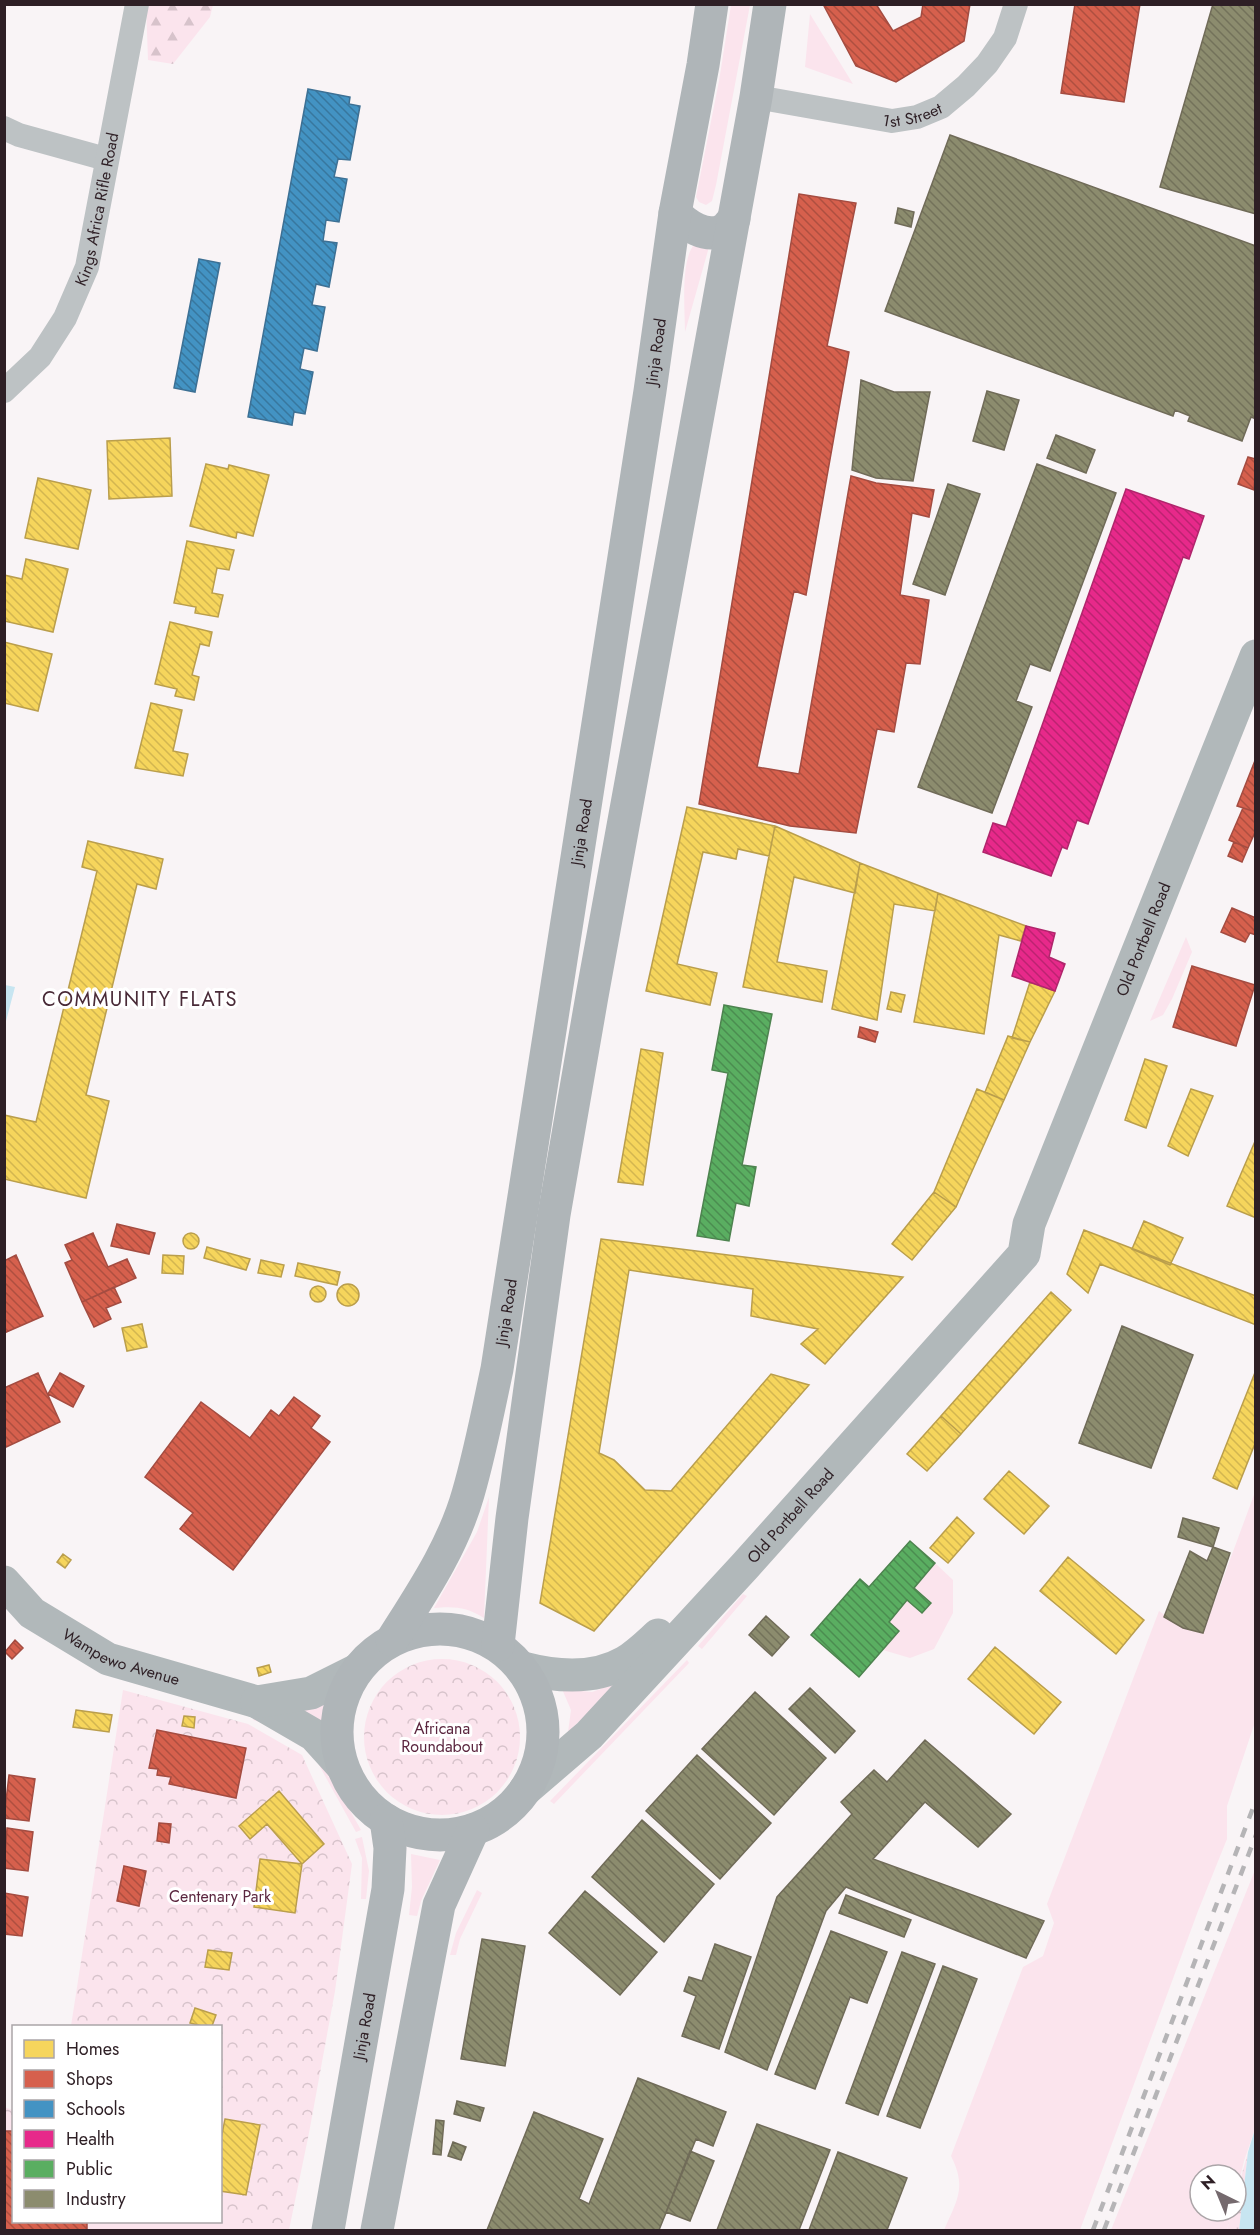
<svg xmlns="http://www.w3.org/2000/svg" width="1260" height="2235" viewBox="0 0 1260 2235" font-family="Jost,sans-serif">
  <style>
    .grass { fill: #fbe4ed }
    .forest { fill: url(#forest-firs) }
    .wetland { fill: url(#wetland-marsh) }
    .park { fill: url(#park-crowns) }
    .water { fill: #c7e5f1 }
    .homes { fill: url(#homes-back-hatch); stroke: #ba9e4c; stroke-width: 1.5 }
    .shops { fill: url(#shops-back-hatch); stroke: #a44c41; stroke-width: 1.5 }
    .schools { fill: url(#schools-back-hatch); stroke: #3d7094; stroke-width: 1.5 }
    .health { fill: url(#health-back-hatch); stroke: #b0266c; stroke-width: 1.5 }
    .public { fill: url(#public-back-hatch); stroke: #4d834f; stroke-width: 1.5 }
    .industry { fill: url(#industry-back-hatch); stroke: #706b58; stroke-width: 1.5 }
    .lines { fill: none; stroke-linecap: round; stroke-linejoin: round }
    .street { stroke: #bdc2c4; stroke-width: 24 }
    .secondary { stroke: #b1b8ba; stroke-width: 33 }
    .highway { stroke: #afb5b8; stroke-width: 33 }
    .rail { stroke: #b5b4b6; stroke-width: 4.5; stroke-dasharray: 10 10; stroke-linecap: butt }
    .labels { text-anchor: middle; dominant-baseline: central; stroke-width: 6; stroke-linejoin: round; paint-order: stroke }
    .street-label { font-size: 16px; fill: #2e1f25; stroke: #fff }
    .park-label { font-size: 16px; fill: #5b263f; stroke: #fff }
    .quarter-label { font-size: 20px; letter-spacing: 1.5px; fill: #492a37; stroke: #fff }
  </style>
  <defs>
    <pattern id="forest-firs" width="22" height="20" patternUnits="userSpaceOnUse" patternTransform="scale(1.5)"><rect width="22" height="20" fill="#fbe4ed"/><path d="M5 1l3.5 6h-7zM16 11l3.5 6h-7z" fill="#d7c3cb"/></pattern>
    <pattern id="wetland-marsh" width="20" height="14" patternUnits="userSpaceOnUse" patternTransform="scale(1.5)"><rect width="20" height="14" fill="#fbe4ed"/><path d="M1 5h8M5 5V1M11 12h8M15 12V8" fill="none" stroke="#d7c3cb"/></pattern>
    <pattern id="park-crowns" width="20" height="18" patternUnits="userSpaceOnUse" patternTransform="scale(1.5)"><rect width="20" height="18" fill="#fbe4ed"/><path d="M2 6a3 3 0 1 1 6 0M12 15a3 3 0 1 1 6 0" fill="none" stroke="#d7c3cb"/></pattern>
    <pattern id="homes-back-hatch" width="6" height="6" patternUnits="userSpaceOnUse" patternTransform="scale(1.5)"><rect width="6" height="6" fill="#f6d55c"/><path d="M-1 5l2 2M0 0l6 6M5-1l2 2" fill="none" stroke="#d3b650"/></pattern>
    <pattern id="shops-back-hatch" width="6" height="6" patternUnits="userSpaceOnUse" patternTransform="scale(1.5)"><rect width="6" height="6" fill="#d6604d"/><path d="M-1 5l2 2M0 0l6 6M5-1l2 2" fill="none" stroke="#ae4f40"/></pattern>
    <pattern id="schools-back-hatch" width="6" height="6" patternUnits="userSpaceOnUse" patternTransform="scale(1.5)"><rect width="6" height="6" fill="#4393c3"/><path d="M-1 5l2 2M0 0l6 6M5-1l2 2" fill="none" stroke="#38779e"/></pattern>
    <pattern id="health-back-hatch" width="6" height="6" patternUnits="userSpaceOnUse" patternTransform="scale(1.5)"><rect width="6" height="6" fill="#e7298a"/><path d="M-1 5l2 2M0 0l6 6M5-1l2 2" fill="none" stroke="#bc2371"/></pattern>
    <pattern id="public-back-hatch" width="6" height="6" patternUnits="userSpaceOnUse" patternTransform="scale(1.5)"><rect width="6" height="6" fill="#5aae61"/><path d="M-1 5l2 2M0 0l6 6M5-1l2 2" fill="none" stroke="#4b8d50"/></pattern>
    <pattern id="industry-back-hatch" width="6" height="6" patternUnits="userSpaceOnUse" patternTransform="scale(1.5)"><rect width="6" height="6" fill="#8c8c6e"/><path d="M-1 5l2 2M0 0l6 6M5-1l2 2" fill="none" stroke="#73725a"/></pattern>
  </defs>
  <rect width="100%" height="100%" fill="#f9f4f6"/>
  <path class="grass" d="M 731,5 L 750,5 L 716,185 L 712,201 L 706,205 L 699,202 L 696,197 L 719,81 Z
    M 810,14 L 853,84 L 805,67 Z
    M 695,244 L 709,247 L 685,332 C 685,311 680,258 695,244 Z
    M 1186,937 L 1192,952 L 1172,999 L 1163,1015 L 1150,1021 Z
    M 1255,1492 L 1255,1722 L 1227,1806 L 1227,1839 L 1198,1911 L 1080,2230 L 944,2230 C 957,2200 967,2188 951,2156 L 1023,1967 L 1043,1956 L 1054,1923 L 1047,1904 L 1159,1611 L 1183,1628 L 1203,1633 Z
    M 489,1497 L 484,1618 C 467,1607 454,1606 434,1608 L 477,1532 Z
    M 935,1563 L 953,1580 L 953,1613 L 934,1649 L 910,1658 L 883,1650 L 899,1631 L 889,1622 L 907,1600 L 921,1613 L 930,1603 L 914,1588 Z
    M 743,1594 L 747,1596 L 702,1649 L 698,1646 Z
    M 687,1660 L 689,1663 L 554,1804 L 550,1801 Z
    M 620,1682 L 568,1732 L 571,1710 L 562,1689 L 592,1692 Z
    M 327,1700 L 322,1726 L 284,1708 Z
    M 256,1714 L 315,1748 L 361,1830 L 356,1832 L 314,1756 L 287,1732 L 253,1720 Z
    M 362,1837 L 369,1871 L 366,1899 L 361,1899 L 362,1858 L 355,1839 Z
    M 411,1854 L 440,1860 L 421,1901 L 417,1916 L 409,1915 L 412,1887 Z
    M 1255,1870 L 1255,2129 L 1244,2161 L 1236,2195 L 1236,2175 L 1200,2175 L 1200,2211 L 1232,2211 L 1227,2230 L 1111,2230 Z
    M 477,1890 L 482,1893 L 460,1939 L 456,1955 L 450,1955 L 456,1933 Z"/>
  <path class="forest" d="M 146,4 L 213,5 L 210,17 L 173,64 L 148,60 Z"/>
  <path class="wetland" d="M 1248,2152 L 1239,2230 L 1227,2230 L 1232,2211 L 1236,2211 L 1236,2195 Z"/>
  <path class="park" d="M364 1737a78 78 0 1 1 156 0a78 78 0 1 1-156 0Z
    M 123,1690 L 248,1724 L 302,1755 L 352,1864 L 335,1991 L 309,2133 L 289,2230 L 5,2230 L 4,2107 L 13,2110 L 14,2222 L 220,2222 L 220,2026 L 71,2026 Z"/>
  <path class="water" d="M 5,985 L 15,987 L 5,1025 L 4,985 Z
    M 1255,2129 L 1255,2230 L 1239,2230 L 1248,2152 Z"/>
  <path class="homes" d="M 170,438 L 172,496 L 109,499 L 107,441 Z
    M 206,464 L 228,469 L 229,465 L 269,475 L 253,536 L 237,532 L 236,538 L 190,526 Z
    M 38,478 L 91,490 L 78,549 L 25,538 Z
    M 187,541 L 234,550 L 229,570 L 217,568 L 212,593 L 223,595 L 218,617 L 195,613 L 196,607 L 174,603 Z
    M 26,559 L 68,569 L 53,632 L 4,621 L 4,575 L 22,579 Z
    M 170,622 L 212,632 L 209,646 L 200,644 L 192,675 L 199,677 L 194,700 L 175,696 L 177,689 L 155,684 Z
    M 4,642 L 52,654 L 38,711 L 4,703 Z
    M 151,703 L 182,710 L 173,751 L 188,754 L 183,776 L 135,768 Z
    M 687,807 L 775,826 L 769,856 L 738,849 L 736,859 L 703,852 L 677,964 L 717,973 L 710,1005 L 646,991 Z
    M 775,826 L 860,863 L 855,893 L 794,877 L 777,962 L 827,971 L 822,1002 L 743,987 Z
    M 88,841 L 163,859 L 156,889 L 137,884 L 86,1095 L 109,1101 L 86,1198 L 4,1179 L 4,1115 L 36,1122 L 97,871 L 82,867 Z
    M 860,863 L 938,893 L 935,911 L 894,904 L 877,1020 L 832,1009 Z
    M 938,893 L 1026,926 L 1021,941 L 999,935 L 984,1034 L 914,1022 Z
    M 1030,982 L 1055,991 L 1030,1042 L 1012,1038 Z
    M 891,992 L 905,995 L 901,1012 L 887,1009 Z
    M 1008,1036 L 1030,1042 L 1004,1100 L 985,1092 Z
    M 641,1049 L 663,1053 L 643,1185 L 618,1182 Z
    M 1145,1059 L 1167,1066 L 1146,1128 L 1125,1120 Z
    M 977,1089 L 1004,1100 L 956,1207 L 934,1192 Z
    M 1191,1089 L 1213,1096 L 1188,1156 L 1168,1146 Z
    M 1256,1139 L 1256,1218 L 1227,1206 Z
    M 934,1192 L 956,1207 L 912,1260 L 892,1244 Z
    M 1144,1221 L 1183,1238 L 1170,1265 L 1132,1249 Z
    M 1084,1230 L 1256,1296 L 1256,1325 L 1100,1264 L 1088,1293 L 1067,1274 Z
    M183 1241a8 8 0 1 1 16 0a8 8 0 1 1-16 0Z
    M 601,1239 L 903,1277 L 825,1364 L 801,1344 L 818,1329 L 751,1316 L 753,1289 L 629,1270 L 599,1453 L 614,1460 L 645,1490 L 671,1491 L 771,1374 L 809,1385 L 594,1631 L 540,1603 Z
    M 207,1247 L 250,1259 L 246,1270 L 204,1258 Z
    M 163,1255 L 184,1256 L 183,1274 L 162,1273 Z
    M 261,1260 L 284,1265 L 281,1277 L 258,1273 Z
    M 298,1263 L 340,1272 L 337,1285 L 295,1276 Z
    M337 1295a11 11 0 1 1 22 0a11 11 0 1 1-22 0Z
    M310 1294a8 8 0 1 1 16 0a8 8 0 1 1-16 0Z
    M 1051,1292 L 1071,1310 L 961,1434 L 941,1416 Z
    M 142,1324 L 147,1347 L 127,1351 L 122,1328 Z
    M 1256,1370 L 1256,1441 L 1237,1489 L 1213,1478 Z
    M 941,1416 L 961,1434 L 927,1471 L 907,1454 Z
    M 1009,1471 L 1049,1506 L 1024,1534 L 984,1499 Z
    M 957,1517 L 974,1533 L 948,1563 L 930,1548 Z
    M 63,1554 L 71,1560 L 65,1568 L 57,1562 Z
    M 1068,1557 L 1144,1620 L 1116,1654 L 1040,1591 Z
    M 995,1647 L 1061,1702 L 1034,1734 L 968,1679 Z
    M 269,1665 L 271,1672 L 259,1676 L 257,1668 Z
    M 76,1710 L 112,1715 L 109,1732 L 73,1727 Z
    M 184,1716 L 195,1717 L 194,1728 L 182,1726 Z
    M 279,1791 L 324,1844 L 302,1864 L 267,1824 L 250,1839 L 239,1826 Z
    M 260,1859 L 302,1864 L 295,1913 L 254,1907 Z
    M 208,1950 L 232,1953 L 229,1970 L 205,1967 Z
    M 195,2008 L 216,2015 L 212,2026 L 202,2026 L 190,2023 Z
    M 225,2119 L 260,2125 L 246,2195 L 220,2191 L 220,2144 Z"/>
  <path class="shops" d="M 823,4 L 876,4 L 893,31 L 921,17 L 923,4 L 970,4 L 964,41 L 896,82 L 856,66 Z
    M 1075,4 L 1140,4 L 1124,102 L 1061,93 Z
    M 799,194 L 856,203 L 827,346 L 849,352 L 806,595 L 794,591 L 757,767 L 799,774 L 851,476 L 876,483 L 934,490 L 929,517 L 912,513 L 900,595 L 929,600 L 920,664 L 906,663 L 894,732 L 877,729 L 856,833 L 790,826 L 699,804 Z
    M 1248,457 L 1256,459 L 1254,490 L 1238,484 Z
    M 1256,758 L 1256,812 L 1237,806 Z
    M 1243,808 L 1256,812 L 1256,830 L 1248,848 L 1229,840 Z
    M 1234,842 L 1248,848 L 1242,862 L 1228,856 Z
    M 1232,908 L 1256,918 L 1256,935 L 1250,933 L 1245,942 L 1221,932 Z
    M 1192,966 L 1255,985 L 1236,1046 L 1173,1027 Z
    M 860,1027 L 878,1032 L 875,1042 L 858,1037 Z
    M 117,1224 L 155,1233 L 149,1254 L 111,1246 Z
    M 93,1233 L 108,1267 L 127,1259 L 136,1278 L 82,1302 L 65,1263 L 72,1260 L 65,1245 Z
    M 16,1255 L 43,1316 L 4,1333 L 4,1261 Z
    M 114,1287 L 121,1302 L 106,1308 L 111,1319 L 94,1327 L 82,1302 Z
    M 38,1373 L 60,1422 L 4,1448 L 4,1388 Z
    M 60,1373 L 84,1386 L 73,1407 L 48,1394 Z
    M 294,1397 L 320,1416 L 311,1428 L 330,1442 L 233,1570 L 180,1529 L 193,1513 L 145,1477 L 201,1402 L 250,1438 L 271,1410 L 279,1416 Z
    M 15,1640 L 23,1648 L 12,1659 L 5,1652 Z
    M 157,1730 L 246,1748 L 236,1798 L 169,1784 L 171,1777 L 157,1775 L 158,1769 L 149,1768 Z
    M 9,1775 L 35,1779 L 29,1821 L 4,1818 Z
    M 159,1823 L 171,1824 L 169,1843 L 157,1841 Z
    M 7,1828 L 33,1832 L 28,1871 L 4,1868 Z
    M 124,1866 L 146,1871 L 139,1906 L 117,1901 Z
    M 4,1893 L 28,1897 L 22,1936 L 4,1934 Z
    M 4,2131 L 14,2131 L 14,2222 L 87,2222 L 87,2230 L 4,2230 Z"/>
  <path class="schools" d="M 308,89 L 350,97 L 349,104 L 360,106 L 350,160 L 338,159 L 334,177 L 347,179 L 339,222 L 326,220 L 323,241 L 337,243 L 329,287 L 316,284 L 312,305 L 325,307 L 317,351 L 304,348 L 300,369 L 313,372 L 305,414 L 294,412 L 292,425 L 248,417 Z
    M 199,259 L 220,263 L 195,392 L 174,388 Z"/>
  <path class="health" d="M 1126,489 L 1204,516 L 1189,559 L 1183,557 L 1088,824 L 1077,820 L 1067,849 L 1062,847 L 1051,876 L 983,852 L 993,823 L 1006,827 Z
    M 1026,926 L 1055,933 L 1049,957 L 1065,964 L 1055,991 L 1012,976 Z"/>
  <path class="public" d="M 724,1005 L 772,1014 L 742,1165 L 756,1167 L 749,1206 L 736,1203 L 729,1241 L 697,1236 L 728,1073 L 712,1070 Z
    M 910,1541 L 935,1563 L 914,1588 L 931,1603 L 922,1613 L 907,1600 L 889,1622 L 899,1631 L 859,1677 L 811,1635 L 860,1579 L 869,1587 Z"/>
  <path class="industry" d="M 1213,4 L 1256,4 L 1256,214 L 1160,187 Z
    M 950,135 L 1256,246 L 1256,419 L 1251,417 L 1242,441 L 1188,421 L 1190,416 L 1175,410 L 1173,416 L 885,311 Z
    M 898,208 L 914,212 L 911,227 L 895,223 Z
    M 861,380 L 894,392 L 930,392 L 913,481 L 876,478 L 852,470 Z
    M 987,391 L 1019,400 L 1004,450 L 973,441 Z
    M 1056,435 L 1095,450 L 1086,473 L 1047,458 Z
    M 1037,464 L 1116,493 L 1050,671 L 1030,664 L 1016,701 L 1032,707 L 992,813 L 918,787 Z
    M 948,484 L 980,494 L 945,595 L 913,584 Z
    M 1122,1326 L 1193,1355 L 1151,1468 L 1079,1443 Z
    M 1183,1518 L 1219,1528 L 1213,1547 L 1178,1537 Z
    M 1213,1547 L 1230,1553 L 1203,1633 L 1183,1628 L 1164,1617 L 1190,1551 L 1207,1561 Z
    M 766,1616 L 789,1637 L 772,1656 L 749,1635 Z
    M 810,1688 L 855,1731 L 835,1753 L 789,1709 Z
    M 755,1692 L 826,1758 L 774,1815 L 702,1749 Z
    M 925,1740 L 1011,1814 L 978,1847 L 925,1802 L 873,1859 L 1044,1921 L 1026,1958 L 846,1887 L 826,1911 L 767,2070 L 725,2052 L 777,1897 L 852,1814 L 841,1802 L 874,1770 L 887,1782 Z
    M 697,1755 L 771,1823 L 720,1879 L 646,1811 Z
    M 642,1820 L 714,1884 L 664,1942 L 592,1877 Z
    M 585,1891 L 657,1952 L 620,1995 L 549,1933 Z
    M 846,1895 L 911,1920 L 904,1937 L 839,1913 Z
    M 831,1931 L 887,1952 L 867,2003 L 850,1997 L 815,2089 L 775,2074 Z
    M 482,1939 L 525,1946 L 505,2066 L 461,2059 Z
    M 715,1944 L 751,1957 L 719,2049 L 682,2036 L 696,1996 L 684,1991 L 689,1977 L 702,1981 Z
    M 902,1952 L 935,1964 L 878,2115 L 846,2103 Z
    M 943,1966 L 977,1979 L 920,2128 L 887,2116 Z
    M 638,2078 L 726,2112 L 713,2146 L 696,2139 L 659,2230 L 487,2230 L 534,2112 L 603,2139 L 579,2199 L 589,2204 Z
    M 457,2101 L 484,2108 L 480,2121 L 454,2114 Z
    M 436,2120 L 444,2121 L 441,2155 L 433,2154 Z
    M 757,2124 L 830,2150 L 799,2230 L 717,2230 Z
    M 453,2142 L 466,2147 L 461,2160 L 448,2156 Z
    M 690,2151 L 714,2161 L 690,2221 L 666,2212 Z
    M 838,2152 L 907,2178 L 887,2230 L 809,2230 Z"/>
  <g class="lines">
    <g class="street">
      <path id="s1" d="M 756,97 L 892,121 L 917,117 L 941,107 L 966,86 L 987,64 L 1005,38 L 1016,4"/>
      <path d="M 4,128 L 19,135 L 106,159"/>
      <path id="s2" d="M 4,391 L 40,357 L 65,318 L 87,267 L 137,4"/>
    </g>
    <g class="secondary">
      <path id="s3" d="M 4,1582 L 32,1613 L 108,1659 L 257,1702 L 314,1735 L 342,1766"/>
      <path d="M 523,1668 C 557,1677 594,1680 625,1662 C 637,1655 648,1644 658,1635"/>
      <path d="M 257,1702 L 311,1693 L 357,1670"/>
      <path id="s4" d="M 525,1790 L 589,1735 L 745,1566 L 1024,1254 L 1029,1224 L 1256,656"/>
    </g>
    <g class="highway">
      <path d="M 675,213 C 686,225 706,239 723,230 C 727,228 731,222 734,219"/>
      <circle cx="440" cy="1732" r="103"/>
      <path id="s5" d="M 392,1640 C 421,1594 453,1547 468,1494 C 480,1453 488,1411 497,1369 L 650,391 L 675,213 L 703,65 L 712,4"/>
      <path d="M 498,1645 L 512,1518 L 554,1215 L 592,996 L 756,97 L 770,4"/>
      <path id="s6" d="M 328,2230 L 388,1889 L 390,1848 L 386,1820"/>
      <path d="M 377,2230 L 439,1905 L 473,1830"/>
    </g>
    <path class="rail" d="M 1093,2230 L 1256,1800
      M 1104,2230 L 1256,1835"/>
  </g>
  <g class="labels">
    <g class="street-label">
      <text stroke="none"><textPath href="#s1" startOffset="159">1st Street</textPath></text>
      <text stroke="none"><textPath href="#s2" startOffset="210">Kings Africa Rifle Road</textPath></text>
      <text stroke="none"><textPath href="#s5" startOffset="1323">Jinja Road</textPath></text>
      <text stroke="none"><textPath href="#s5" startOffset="837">Jinja Road</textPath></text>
      <text stroke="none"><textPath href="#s4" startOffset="1070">Old Portbell Road</textPath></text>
      <text stroke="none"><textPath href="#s5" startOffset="351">Jinja Road</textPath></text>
      <text stroke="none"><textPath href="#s4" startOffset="382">Old Portbell Road</textPath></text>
      <text stroke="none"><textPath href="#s3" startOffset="142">Wampewo Avenue</textPath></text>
      <text stroke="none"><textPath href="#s6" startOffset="207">Jinja Road</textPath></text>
    </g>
    <g class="park-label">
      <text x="442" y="1728">Africana<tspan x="442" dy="18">Roundabout</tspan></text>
      <text x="220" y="1896">Centenary Park</text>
    </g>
    <g class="quarter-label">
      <text x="140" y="999">COMMUNITY FLATS</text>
    </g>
  </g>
  <rect width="1260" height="2235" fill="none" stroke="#2e1f25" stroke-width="12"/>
  <rect x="12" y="2025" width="210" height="198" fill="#ffffff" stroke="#aba5a8" stroke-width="1.5"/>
  <rect x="24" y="2040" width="30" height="18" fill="#f6d55c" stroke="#aba5a8" stroke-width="1.5"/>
  <text x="66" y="2055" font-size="18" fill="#2e1f25">Homes</text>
  <rect x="24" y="2070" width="30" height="18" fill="#d6604d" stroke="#aba5a8" stroke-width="1.5"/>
  <text x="66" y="2085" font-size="18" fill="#2e1f25">Shops</text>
  <rect x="24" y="2100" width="30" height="18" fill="#4393c3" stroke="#aba5a8" stroke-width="1.5"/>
  <text x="66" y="2115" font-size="18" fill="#2e1f25">Schools</text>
  <rect x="24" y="2130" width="30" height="18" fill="#e7298a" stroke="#aba5a8" stroke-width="1.5"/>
  <text x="66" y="2145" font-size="18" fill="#2e1f25">Health</text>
  <rect x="24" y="2160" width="30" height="18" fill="#5aae61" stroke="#aba5a8" stroke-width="1.5"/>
  <text x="66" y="2175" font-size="18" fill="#2e1f25">Public</text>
  <rect x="24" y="2190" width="30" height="18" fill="#8c8c6e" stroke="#aba5a8" stroke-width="1.5"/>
  <text x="66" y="2205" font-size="18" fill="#2e1f25">Industry</text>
  <g transform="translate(1218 2193) rotate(317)"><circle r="28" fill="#ffffff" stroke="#aba5a8" stroke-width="1.5"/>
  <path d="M0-4.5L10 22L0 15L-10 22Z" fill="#756a6e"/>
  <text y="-9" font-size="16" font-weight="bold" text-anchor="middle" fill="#2e1f25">N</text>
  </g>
</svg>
